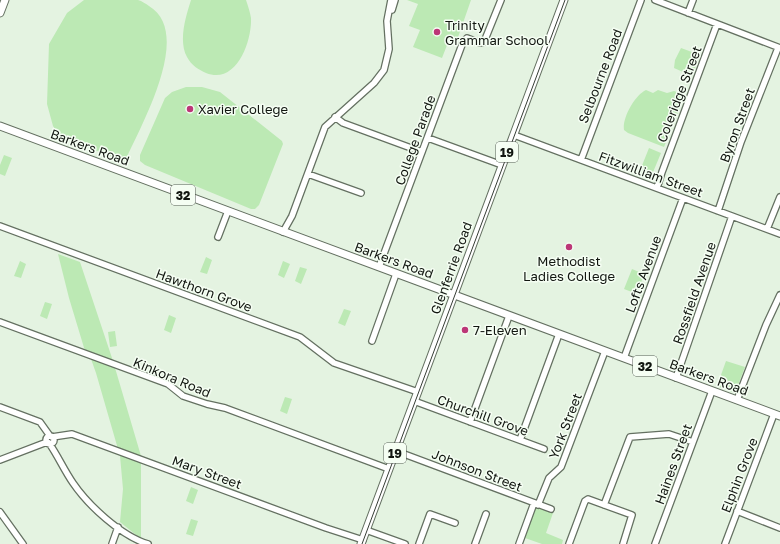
<svg xmlns="http://www.w3.org/2000/svg" width="780" height="544" viewBox="0 0 780 544" font-family="'Golos Text',sans-serif">
  <style>
    .green { fill: #bce9b4 }
    .lines { fill: none; stroke-linecap: round; stroke-linejoin: round }
    .minor-casing { stroke: #647061; stroke-width: 8 }
    .major-casing { stroke: #647061; stroke-width: 9 }
    .minor { stroke: #fff; stroke-width: 5.5 }
    .major { stroke: #fff; stroke-width: 7 }
    .tram { stroke: #363d35; stroke-width: 1 }
    .poi-dot { fill: #bc3677; stroke: #f5fef3; stroke-width: 1.5 }
    .labels { text-anchor: middle; dominant-baseline: central; stroke-width: 3; stroke-linejoin: round; paint-order: stroke }
    .shield { fill: #f5fef3; stroke: #555c54; stroke-width: 1 }
    .shield-label { font-size: 12px; font-weight: bold; fill: #111610 }
    .poi-label { font-size: 13px; fill: #111610; stroke: #f5fef3; text-anchor: start }
    .street-label { font-size: 13px; fill: #111610; stroke: #f5fef3 }
  </style>
  <rect width="100%" height="100%" fill="#e4f3e1"/>
  <path class="green" d="M 84,0 C 99,0 125,0 138,0 C 142,1 146,4 149,6 C 194,33 141,125 126,159 L 123,161 L 59,136 L 53,126 L 47,104 L 49,44 L 67,13 Z
    M 191,0 L 246,0 C 248,6 250,12 251,18 C 252,42 236,85 206,73 C 199,70 191,65 187,57 C 178,41 186,16 191,0 Z
    M 407,0 L 471,0 L 456,43 L 449,40 L 442,58 L 413,47 L 420,30 L 409,26 L 418,4 Z
    M 681,48 L 700,55 L 692,76 L 674,68 L 675,60 Z
    M 186,87 L 202,87 L 220,92 L 282,141 L 283,144 L 259,205 L 255,209 L 251,209 L 145,165 L 140,161 L 140,155 L 165,98 L 172,92 Z
    M 646,90 L 653,93 L 658,90 L 667,93 L 674,91 L 685,95 L 664,147 L 628,133 L 624,130 C 622,118 635,95 646,90 Z
    M 649,148 L 661,153 L 651,177 L 639,173 Z
    M 4,155 L 12,158 L 5,176 L 0,174 L 0,165 Z
    M 58,254 L 80,262 L 113,361 L 141,456 L 141,539 L 120,522 L 123,489 L 120,456 L 96,373 L 91,359 L 85,351 L 69,298 Z
    M 206,257 L 212,260 L 207,274 L 200,272 Z
    M 20,261 L 26,264 L 21,278 L 14,276 Z
    M 283,261 L 290,264 L 284,278 L 278,275 Z
    M 300,267 L 307,269 L 301,284 L 295,281 Z
    M 632,269 L 644,274 L 637,294 L 624,289 Z
    M 45,302 L 52,304 L 47,319 L 40,316 Z
    M 344,309 L 351,311 L 345,326 L 338,323 Z
    M 169,315 L 176,318 L 171,333 L 164,330 Z
    M 115,331 L 117,346 L 110,347 L 108,332 Z
    M 726,361 L 745,367 L 735,393 L 717,386 Z
    M 285,397 L 292,399 L 287,414 L 280,411 Z
    M 191,487 L 198,490 L 193,504 L 186,501 Z
    M 536,506 L 553,513 L 546,533 L 563,540 L 562,544 L 542,544 L 525,538 Z
    M 191,519 L 198,521 L 193,536 L 186,534 Z"/>
  <g class="lines">
    <g class="minor-casing">
      <path id="minor" d="M 655,0 L 780,48
        M 392,10 L 395,0
        M 688,13 L 693,0
        M 335,117 L 343,123 L 422,152
        M 514,135 L 780,234
        M 428,138 L 502,165
        M 581,160 L 641,0
        M 308,174 L 361,193
        M 657,188 L 662,172 L 717,24
        M 718,211 L 741,142 L 778,48
        M 0,226 L 300,337 L 334,363 L 418,392
        M 767,229 L 780,197
        M 283,232 L 292,216 L 325,127 L 374,83 L 384,70 L 389,49 L 387,21 L 391,0
        M 218,237 L 228,211
        M 379,267 L 463,42 L 467,38 L 480,43 L 484,42 L 501,0
        M 0,322 L 168,384 L 183,396 L 207,404 L 225,408 L 389,469
        M 372,341 L 396,274
        M 624,358 L 683,198
        M 676,378 L 732,216
        M 737,400 L 766,325 L 780,295
        M 414,401 L 544,449
        M 0,407 L 40,422 L 50,436
        M 470,422 L 509,316
        M46 440a4 4 0 1 1 8 0a4 4 0 1 1-8 0Z
        M 52,437 L 72,434 L 326,528 L 363,540
        M 520,440 L 559,334
        M 49,443 C 58,456 64,470 73,483 C 88,505 121,536 148,544
        M 396,451 L 551,509
        M 0,460 L 47,442
        M 538,505 L 549,478 L 561,467 L 605,351
        M 604,505 L 630,437 L 669,434 L 693,442
        M 737,511 L 780,528
        M 0,512 L 23,544
        M 366,530 L 405,544
        M 112,544 L 118,527
        M 419,544 L 430,514 L 455,523
        M 475,544 L 486,514
        M 519,544 L 534,503
        M 569,544 L 585,501 L 588,499 L 632,515 L 623,544
        M 655,544 L 712,391
        M 725,544 L 774,414"/>
    </g>
    <g class="major-casing">
      <path id="major" d="M 0,13 L 5,0
        M 0,126 L 780,416
        M 361,544 L 564,0"/>
    </g>
    <use href="#minor" class="minor"/>
    <use href="#major" class="major"/>
    <path class="tram" d="M 362,544 L 565,0"/>
  </g>
  <g class="poi-dot">
    <circle cx="437" cy="32" r="4"/>
    <circle cx="190" cy="109" r="4"/>
    <circle cx="569" cy="247" r="4"/>
    <circle cx="465" cy="330" r="4"/>
  </g>
  <g class="labels">
    <g class="shield">
      <rect x="496" y="142" width="22" height="20" rx="3"/>
      <rect x="171" y="185" width="24" height="20" rx="3"/>
      <rect x="633" y="356" width="24" height="20" rx="3"/>
      <rect x="384" y="443" width="22" height="20" rx="3"/>
    </g>
    <g class="shield-label">
      <text x="507" y="152">19</text>
      <text x="183" y="195">32</text>
      <text x="645" y="366">32</text>
      <text x="395" y="453">19</text>
    </g>
    <g class="poi-label">
      <text x="445" y="25">Trinity<tspan x="445" dy="15">Grammar School</tspan></text>
      <text x="198" y="109">Xavier College</text>
      <text x="569" y="261" text-anchor="middle">Methodist<tspan x="569" dy="15">Ladies College</tspan></text>
      <text x="473" y="330">7-Eleven</text>
    </g>
    <g class="street-label">
      <text transform="translate(600 76) rotate(-69)">Selbourne Road</text>
      <text transform="translate(679 94) rotate(-69)">Coleridge Street</text>
      <text transform="translate(737 125) rotate(-70)">Byron Street</text>
      <text transform="translate(415 140) rotate(-70)">College Parade</text>
      <text transform="translate(90 147) rotate(20)">Barkers Road</text>
      <text transform="translate(651 174) rotate(20)">Fitzwilliam Street</text>
      <text transform="translate(394 260) rotate(20)">Barkers Road</text>
      <text transform="translate(451 268) rotate(-70)">Glenferrie Road</text>
      <text transform="translate(643 274) rotate(-70)">Lofts Avenue</text>
      <text transform="translate(204 290) rotate(20)">Hawthorn Grove</text>
      <text transform="translate(694 293) rotate(-71)">Rossfield Avenue</text>
      <text transform="translate(172 377) rotate(23)">Kinkora Road</text>
      <text transform="translate(709 377) rotate(20)">Barkers Road</text>
      <text transform="translate(483 415) rotate(20)">Churchill Grove</text>
      <text transform="translate(565 426) rotate(-69)">York Street</text>
      <text transform="translate(673 464) rotate(-70)">Haines Street</text>
      <text transform="translate(477 470) rotate(21)">Johnson Street</text>
      <text transform="translate(207 472) rotate(20)">Mary Street</text>
      <text transform="translate(739 475) rotate(-69)">Elphin Grove</text>
    </g>
  </g>
</svg>
